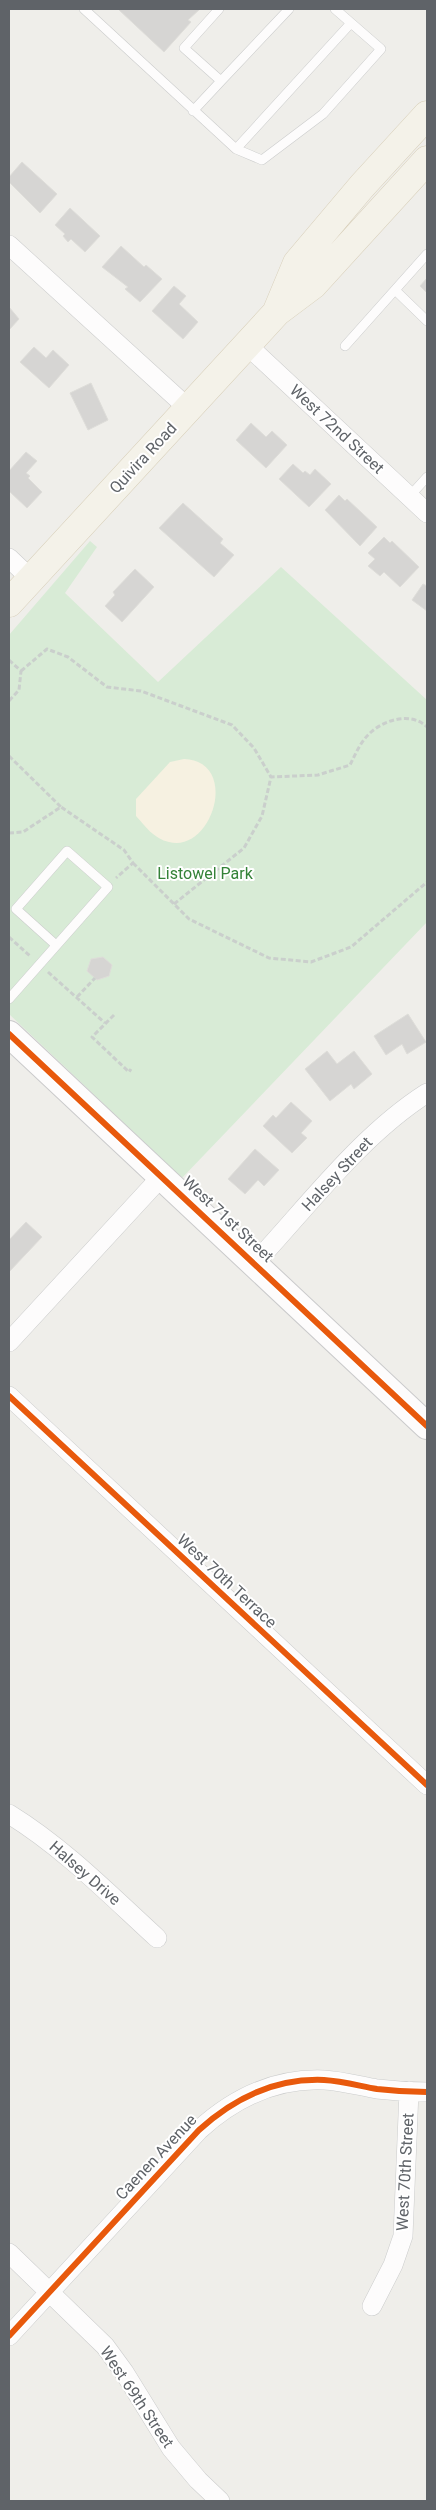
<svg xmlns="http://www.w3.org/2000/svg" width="436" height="2510" viewBox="0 0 436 2510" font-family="Roboto,sans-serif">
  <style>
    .green { fill: #d8ebd6 }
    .sand { fill: #f6f1e1 }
    .building { fill: #d6d5d3; stroke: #deddd9 }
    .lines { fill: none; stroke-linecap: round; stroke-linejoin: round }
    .lane-casing { stroke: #cbcccc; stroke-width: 10 }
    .street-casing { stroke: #cbcccc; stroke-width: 20 }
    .secondary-casing { stroke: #cacacb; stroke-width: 28 }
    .primary-casing { stroke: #d7ceb8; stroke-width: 29 }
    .path { stroke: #cacfcc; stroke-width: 3; stroke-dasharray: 5 2.5; stroke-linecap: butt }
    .lane { stroke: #fdfcfc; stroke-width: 9 }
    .street { stroke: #fdfcfc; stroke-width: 19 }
    .secondary { stroke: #fdfcfc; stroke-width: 26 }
    .primary { stroke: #f4f2e9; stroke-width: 28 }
    .cycleway-casing { stroke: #fff; stroke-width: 9 }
    .cycleway { stroke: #e8590c; stroke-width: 6 }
    .labels { text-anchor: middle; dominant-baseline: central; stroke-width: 4; stroke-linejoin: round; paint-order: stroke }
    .street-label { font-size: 16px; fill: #5f6368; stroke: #fff }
    .park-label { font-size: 16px; fill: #348238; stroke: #fff }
  </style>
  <rect width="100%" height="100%" fill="#efeeea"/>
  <path class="green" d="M 90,541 L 97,547 L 65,593 L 158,682 L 281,567 L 427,700 L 427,922 L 182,1178 L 9,1014 L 9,635 Z"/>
  <path class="sand" d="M 184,759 C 240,761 213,853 169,842 C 154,839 145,826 136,816 L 136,799 L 170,762 Z"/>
  <path class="building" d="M 118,9 L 200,9 L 188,20 L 191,22 L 164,52 Z
    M 22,162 L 57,194 L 40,213 L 9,182 L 9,177 Z
    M 70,208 L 100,236 L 85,252 L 71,239 L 68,242 L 63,236 L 65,234 L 55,225 Z
    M 121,246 L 144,267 L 146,265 L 162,279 L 140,302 L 125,289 L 128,287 L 102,267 Z
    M 427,278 L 427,293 L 420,286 Z
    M 174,286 L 186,296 L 179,304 L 198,322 L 183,339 L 152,311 Z
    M 9,307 L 19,319 L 9,330 Z
    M 34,347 L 46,358 L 53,350 L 69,365 L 49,388 L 20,362 Z
    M 91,383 L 108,420 L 88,430 L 70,393 Z
    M 251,423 L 266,437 L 272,431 L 287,445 L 266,468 L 236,440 Z
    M 26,452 L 37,461 L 26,473 L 30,476 L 28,478 L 42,492 L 27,508 L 9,491 L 9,471 Z
    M 293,464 L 303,473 L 305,471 L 310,475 L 315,469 L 331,484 L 309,507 L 279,479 Z
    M 339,495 L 345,501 L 347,499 L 377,527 L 360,546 L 325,510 Z
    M 183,503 L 223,539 L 220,543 L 234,555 L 214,577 L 159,528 Z
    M 384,537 L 390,543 L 392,541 L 419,567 L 400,587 L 384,572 L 380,576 L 368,566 L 375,559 L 368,553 Z
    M 135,569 L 154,587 L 122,622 L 105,606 L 115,595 L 113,592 Z
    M 423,584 L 427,586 L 427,611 L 412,600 Z
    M 103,957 L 112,965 L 109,976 L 97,980 L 87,971 L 91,959 Z
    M 408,1014 L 426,1042 L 407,1054 L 402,1044 L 386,1055 L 374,1036 Z
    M 327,1051 L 337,1064 L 354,1051 L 372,1074 L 354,1089 L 351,1084 L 330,1101 L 305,1069 Z
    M 291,1102 L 312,1121 L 301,1133 L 307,1138 L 292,1153 L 263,1126 L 273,1115 L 276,1118 Z
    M 255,1149 L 279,1170 L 264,1186 L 258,1180 L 245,1194 L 228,1179 Z
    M 26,1222 L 42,1237 L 9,1272 L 9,1240 Z"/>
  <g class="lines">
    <g class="lane-casing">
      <path id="lane" d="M 84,9 L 236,149 L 262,160 L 323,114 L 381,49 L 335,9
        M 221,81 L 289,9
        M 193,111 L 221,81 L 184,48 L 219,9
        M 236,149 L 351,23
        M 395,290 L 427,321
        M 345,346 L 427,254
        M 409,497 L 427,477
        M 9,999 L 108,887 L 67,851 L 16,909 L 56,945"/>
    </g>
    <g class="street-casing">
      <path id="street" d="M 9,245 L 189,409
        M 247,345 L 427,513
        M 9,558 L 31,579
        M 255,1263 C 308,1206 361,1135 427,1093
        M 9,1342 L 162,1176
        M 9,1396 L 427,1785
        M 9,1814 C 64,1848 109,1894 157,1938
        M 9,2253 L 105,2346 L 124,2372 L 171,2448 L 198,2480 L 220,2501
        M 372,2306 L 393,2265 L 403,2236 L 409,2091
        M 9,2336 L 199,2130 C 234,2098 275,2078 324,2080 C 342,2081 360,2086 377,2089 C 394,2091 411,2092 427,2092"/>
    </g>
    <g class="secondary-casing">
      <path id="secondary" d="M 9,1034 L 427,1426"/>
    </g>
    <g class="primary-casing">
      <path id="primary" d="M 277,311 L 297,263 L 362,186 L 427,115
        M 9,603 L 277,312 L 313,285 L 427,160"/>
    </g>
    <path class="path" d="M 9,660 L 21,671 L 19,690 L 9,701
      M 21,671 L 47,649 L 68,657 L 107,687 L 141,691 L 232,725 L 254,748 L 271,777
      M 9,756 L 61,807
      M 9,833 L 23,832 L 61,807 L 124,850 L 133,863 L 116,878
      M 133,863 L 189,919 L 269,958 L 311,962 L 351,947 L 427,882
      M 174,904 L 244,848 L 262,816 L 271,777 L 318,775 L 350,765 C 355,755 360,743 368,735 C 382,720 411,711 427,727
      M 9,937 L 30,956
      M 48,972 L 105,1023
      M 77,997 L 95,978
      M 114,1015 L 92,1037 L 129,1072 L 131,1069"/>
    <use href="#lane" class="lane"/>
    <use href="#street" class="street"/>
    <use href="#secondary" class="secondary"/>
    <use href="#primary" class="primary"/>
    <g class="cycleway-casing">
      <path id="cycleway" d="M 9,1034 L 427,1426
        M 9,1396 L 427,1785
        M 9,2336 L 199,2130 C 234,2098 275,2078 324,2080 C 342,2081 360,2086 377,2089 C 394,2091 411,2092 427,2092"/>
    </g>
    <use href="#cycleway" class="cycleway"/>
  </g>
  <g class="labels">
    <g class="street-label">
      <text transform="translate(337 429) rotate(43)">West 72nd Street</text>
      <text transform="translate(143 458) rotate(-47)">Quivira Road</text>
      <text transform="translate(337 1174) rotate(-47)">Halsey Street</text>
      <text transform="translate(228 1219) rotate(43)">West 71st Street</text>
      <text transform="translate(227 1581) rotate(43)">West 70th Terrace</text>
      <text transform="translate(85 1873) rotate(41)">Halsey Drive</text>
      <text transform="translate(156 2157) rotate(-47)">Caenen Avenue</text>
      <text transform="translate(405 2172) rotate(-87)">West 70th Street</text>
      <text transform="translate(137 2397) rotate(56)">West 69th Street</text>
    </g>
    <g class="park-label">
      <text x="205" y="873">Listowel Park</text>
    </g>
  </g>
  <rect width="436" height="2510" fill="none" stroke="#5f6368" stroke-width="20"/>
</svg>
